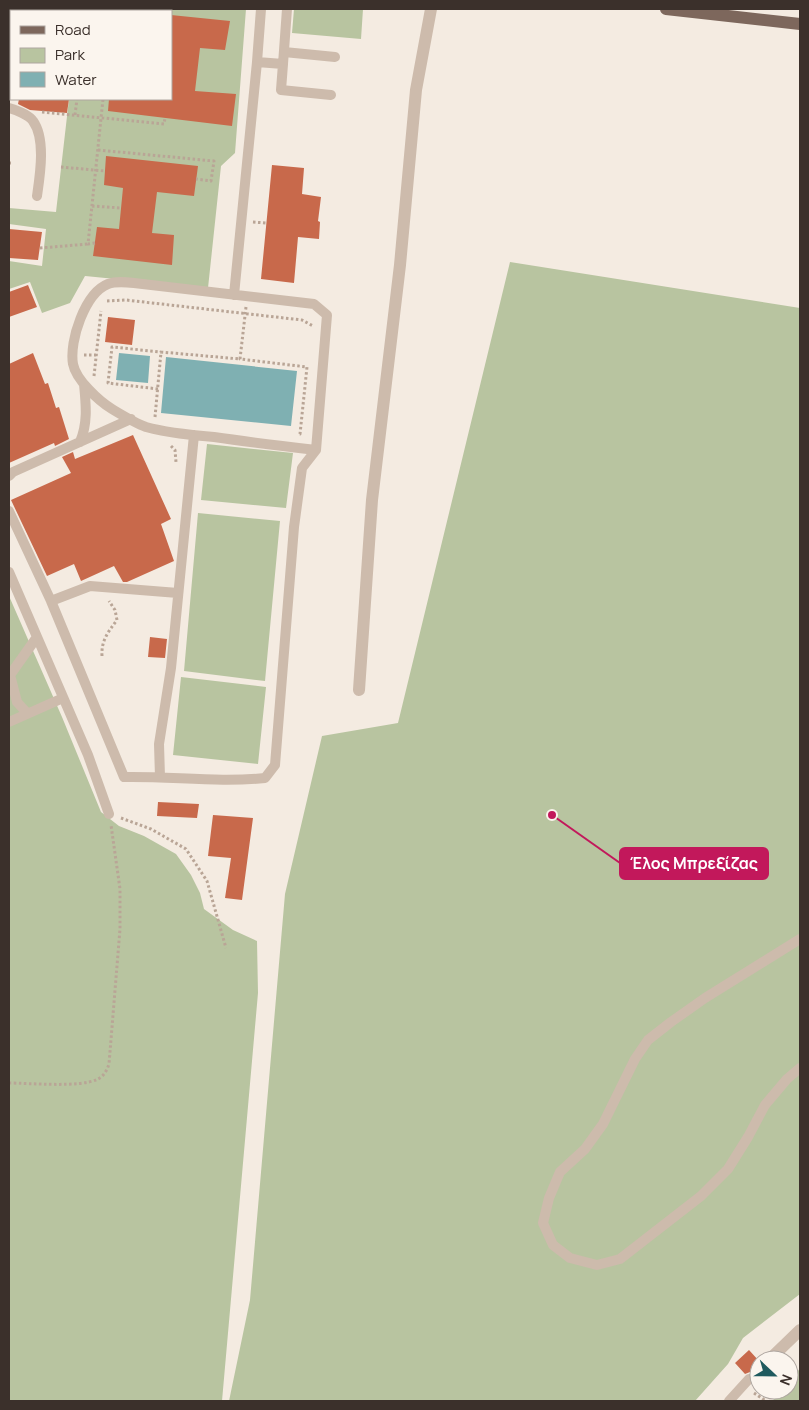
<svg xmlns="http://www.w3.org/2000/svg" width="809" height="1410" viewBox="0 0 809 1410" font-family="Manrope,sans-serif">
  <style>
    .green { fill: #b8c4a0 }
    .water { fill: #7fb0b2 }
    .building { fill: #c8694b }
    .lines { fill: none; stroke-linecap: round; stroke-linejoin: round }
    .minor-tunnel { stroke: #cfc6bd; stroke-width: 12; stroke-dasharray: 12 6; stroke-linecap: butt }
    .path { stroke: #b9a596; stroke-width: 3; stroke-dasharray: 2.5 2.5; stroke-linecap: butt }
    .service { stroke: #cdbbac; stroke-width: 10 }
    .minor { stroke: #cdbbac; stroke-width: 12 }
    .primary { stroke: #7d675c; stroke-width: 12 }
    .leader { fill: none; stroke: #c2185b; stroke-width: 2 }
    .callout-dot { fill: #c2185b; stroke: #fbf5ee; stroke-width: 2 }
    .callout { fill: #c2185b; stroke: #c2185b; stroke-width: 2 }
    .callout-label { font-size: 16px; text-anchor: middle; font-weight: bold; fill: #fff }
  </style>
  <rect width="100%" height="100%" fill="#f4ebe1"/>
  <path class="green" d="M 9,9 L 246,9 L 235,153 L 221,166 L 208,288 L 85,276 L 70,303 L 42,313 L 30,282 L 9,289 L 9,261 L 42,266 L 46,229 L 9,224 L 9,208 L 56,212 L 69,99 L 171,99 L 171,11 L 11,11 L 11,97 L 9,97 Z
    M 294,9 L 363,9 L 361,39 L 292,33 Z
    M 510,262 L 800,308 L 800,1294 L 743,1338 L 728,1364 L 695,1401 L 229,1401 L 250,1300 L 285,894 L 322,736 L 398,723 Z
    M 207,444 L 293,453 L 286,508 L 201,500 Z
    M 198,513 L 280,521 L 265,681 L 184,671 Z
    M 9,596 L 62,717 L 101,812 L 119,826 L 144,836 L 176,854 L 191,875 L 200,893 L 204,909 L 233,930 L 257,941 L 258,993 L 222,1401 L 9,1401 Z
    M 181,677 L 266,687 L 258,764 L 173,755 Z
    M 800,1368 L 800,1401 L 772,1401 L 784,1390 L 789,1390 L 789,1384 Z"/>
  <path class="water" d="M 119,353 L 150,356 L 148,383 L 116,380 Z
    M 166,357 L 297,371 L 291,426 L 161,413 Z"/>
  <path class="building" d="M 171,15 L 230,21 L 225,50 L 200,48 L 195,91 L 236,94 L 232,126 L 108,111 L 109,99 L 171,99 Z
    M 19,99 L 69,99 L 67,113 L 30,110 L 18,104 Z
    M 106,156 L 198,166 L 194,196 L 157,192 L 152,233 L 174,235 L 172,265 L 93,256 L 97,227 L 119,229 L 123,188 L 104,185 Z
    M 272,165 L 304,168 L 302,194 L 321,197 L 318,221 L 320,222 L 319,239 L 298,237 L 294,283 L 261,279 Z
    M 9,229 L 42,232 L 38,260 L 9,258 Z
    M 28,285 L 37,307 L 9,317 L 9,292 Z
    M 108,317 L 135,320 L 132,345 L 105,342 Z
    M 33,353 L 45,384 L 48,383 L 56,408 L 59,407 L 69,439 L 55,446 L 54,443 L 9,463 L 9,364 Z
    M 133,435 L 171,519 L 161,524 L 174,561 L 127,582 L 123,582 L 114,566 L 81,581 L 74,564 L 47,576 L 11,500 L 71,473 L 62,457 L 73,452 L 75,459 Z
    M 150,637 L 167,639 L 165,658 L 148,657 Z
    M 158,802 L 199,804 L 197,818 L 157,816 Z
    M 213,815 L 253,818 L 242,900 L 225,898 L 231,858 L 208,856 Z
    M 749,1350 L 759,1361 L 759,1389 L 754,1384 L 756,1380 L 754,1374 L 750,1372 L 745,1374 L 735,1363 Z"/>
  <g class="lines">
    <path class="minor-tunnel" d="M 754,1374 L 759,1370"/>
    <path class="path" d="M 9,34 L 11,34
      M 42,112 L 164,124 L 165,118
      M 75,115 L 77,99
      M 98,150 L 214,161 L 211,181 L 196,179
      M 9,163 L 11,163
      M 61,167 L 105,171
      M 92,206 L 121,208
      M 253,222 L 266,223
      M 95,243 L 88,244 L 103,99
      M 40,248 L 88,244
      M 107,301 L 126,300 L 302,320 L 313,326
      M 246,307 L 240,359 L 307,367 L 300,434 L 299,434
      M 84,355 L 96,355
      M 94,376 L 101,311
      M 158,389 L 108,383 L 112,347 L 161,352
      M 155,417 L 161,352 L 240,359
      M 171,446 L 175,450 L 176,462
      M 102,656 C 101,641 108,632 117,620 L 115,610 L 109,601
      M 121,818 L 151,829 L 186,849 L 207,881 L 226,948
      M 9,1083 C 30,1083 80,1088 98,1079 C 104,1076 107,1070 109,1064 L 120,929 L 120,889 L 111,825
      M 754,1393 L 766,1401"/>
    <path class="service" d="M 284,52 L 335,57
      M 257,62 L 261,9
      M 283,64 L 281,90 L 331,95
      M 9,108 C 16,110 29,115 33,121 C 46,139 40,175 37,196
      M 234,295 L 257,62 L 283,64 L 287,9
      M 80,442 C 88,423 86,405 84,384
      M 9,476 L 13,472 L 131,419
      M 9,511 L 51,601
      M 9,572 L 88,755 L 109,814
      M 178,593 L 90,586 L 51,601 L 124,777 C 171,776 218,783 265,778 L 275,765 L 294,527 L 302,468 L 316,450 L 327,315 L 314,304 L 134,283 C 125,282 116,281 108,284 C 85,293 69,341 73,364 C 76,380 99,401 112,409 C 122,415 135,423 146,427 C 168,433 191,435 214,437 C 248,442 282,446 316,450
      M 27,713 L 17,702 L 10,675 L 37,637
      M 9,722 L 63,698
      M 160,777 L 159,744 L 171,668 L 194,435
      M 800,939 L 705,998 L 671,1022 L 648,1040 L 635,1059 L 603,1124 L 585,1149 L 560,1172 L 549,1198 L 543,1223 L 553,1245 L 570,1258 L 597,1265 L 620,1259 L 701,1196 L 728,1169 L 748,1137 L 765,1105 L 787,1079 L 800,1068
      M 729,1401 L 749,1379"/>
    <path class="minor" d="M 359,690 L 372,500 L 400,265 L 416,90 L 431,9
      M 769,1360 L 800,1330"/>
    <path class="primary" d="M 666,9 L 800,24"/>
  </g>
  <path class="leader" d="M552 815L620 863"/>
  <circle class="callout-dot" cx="552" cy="815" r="5"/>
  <rect class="callout" x="620" y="848" width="148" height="31" rx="5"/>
  <g class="callout-label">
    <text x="694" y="869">Έλος Μπρεξίζας</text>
  </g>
  <rect width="809" height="1410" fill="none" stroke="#3b302b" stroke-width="20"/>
  <rect x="10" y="10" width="162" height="90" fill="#fbf5ee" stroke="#aea6a0"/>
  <rect x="20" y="26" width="25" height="8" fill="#7d675c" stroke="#aea6a0"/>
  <text x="55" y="35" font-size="15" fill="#3b302b">Road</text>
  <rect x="20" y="48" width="25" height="15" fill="#b8c4a0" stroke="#aea6a0"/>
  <text x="55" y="60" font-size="15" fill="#3b302b">Park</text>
  <rect x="20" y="72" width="25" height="15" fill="#7fb0b2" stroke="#aea6a0"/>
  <text x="55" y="85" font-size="15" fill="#3b302b">Water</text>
  <g transform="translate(774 1375) rotate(112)"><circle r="24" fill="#fbf5ee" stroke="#aea6a0"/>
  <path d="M0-4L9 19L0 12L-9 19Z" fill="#1f5a5e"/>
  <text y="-8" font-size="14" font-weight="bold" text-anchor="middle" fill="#3b302b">N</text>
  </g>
</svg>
